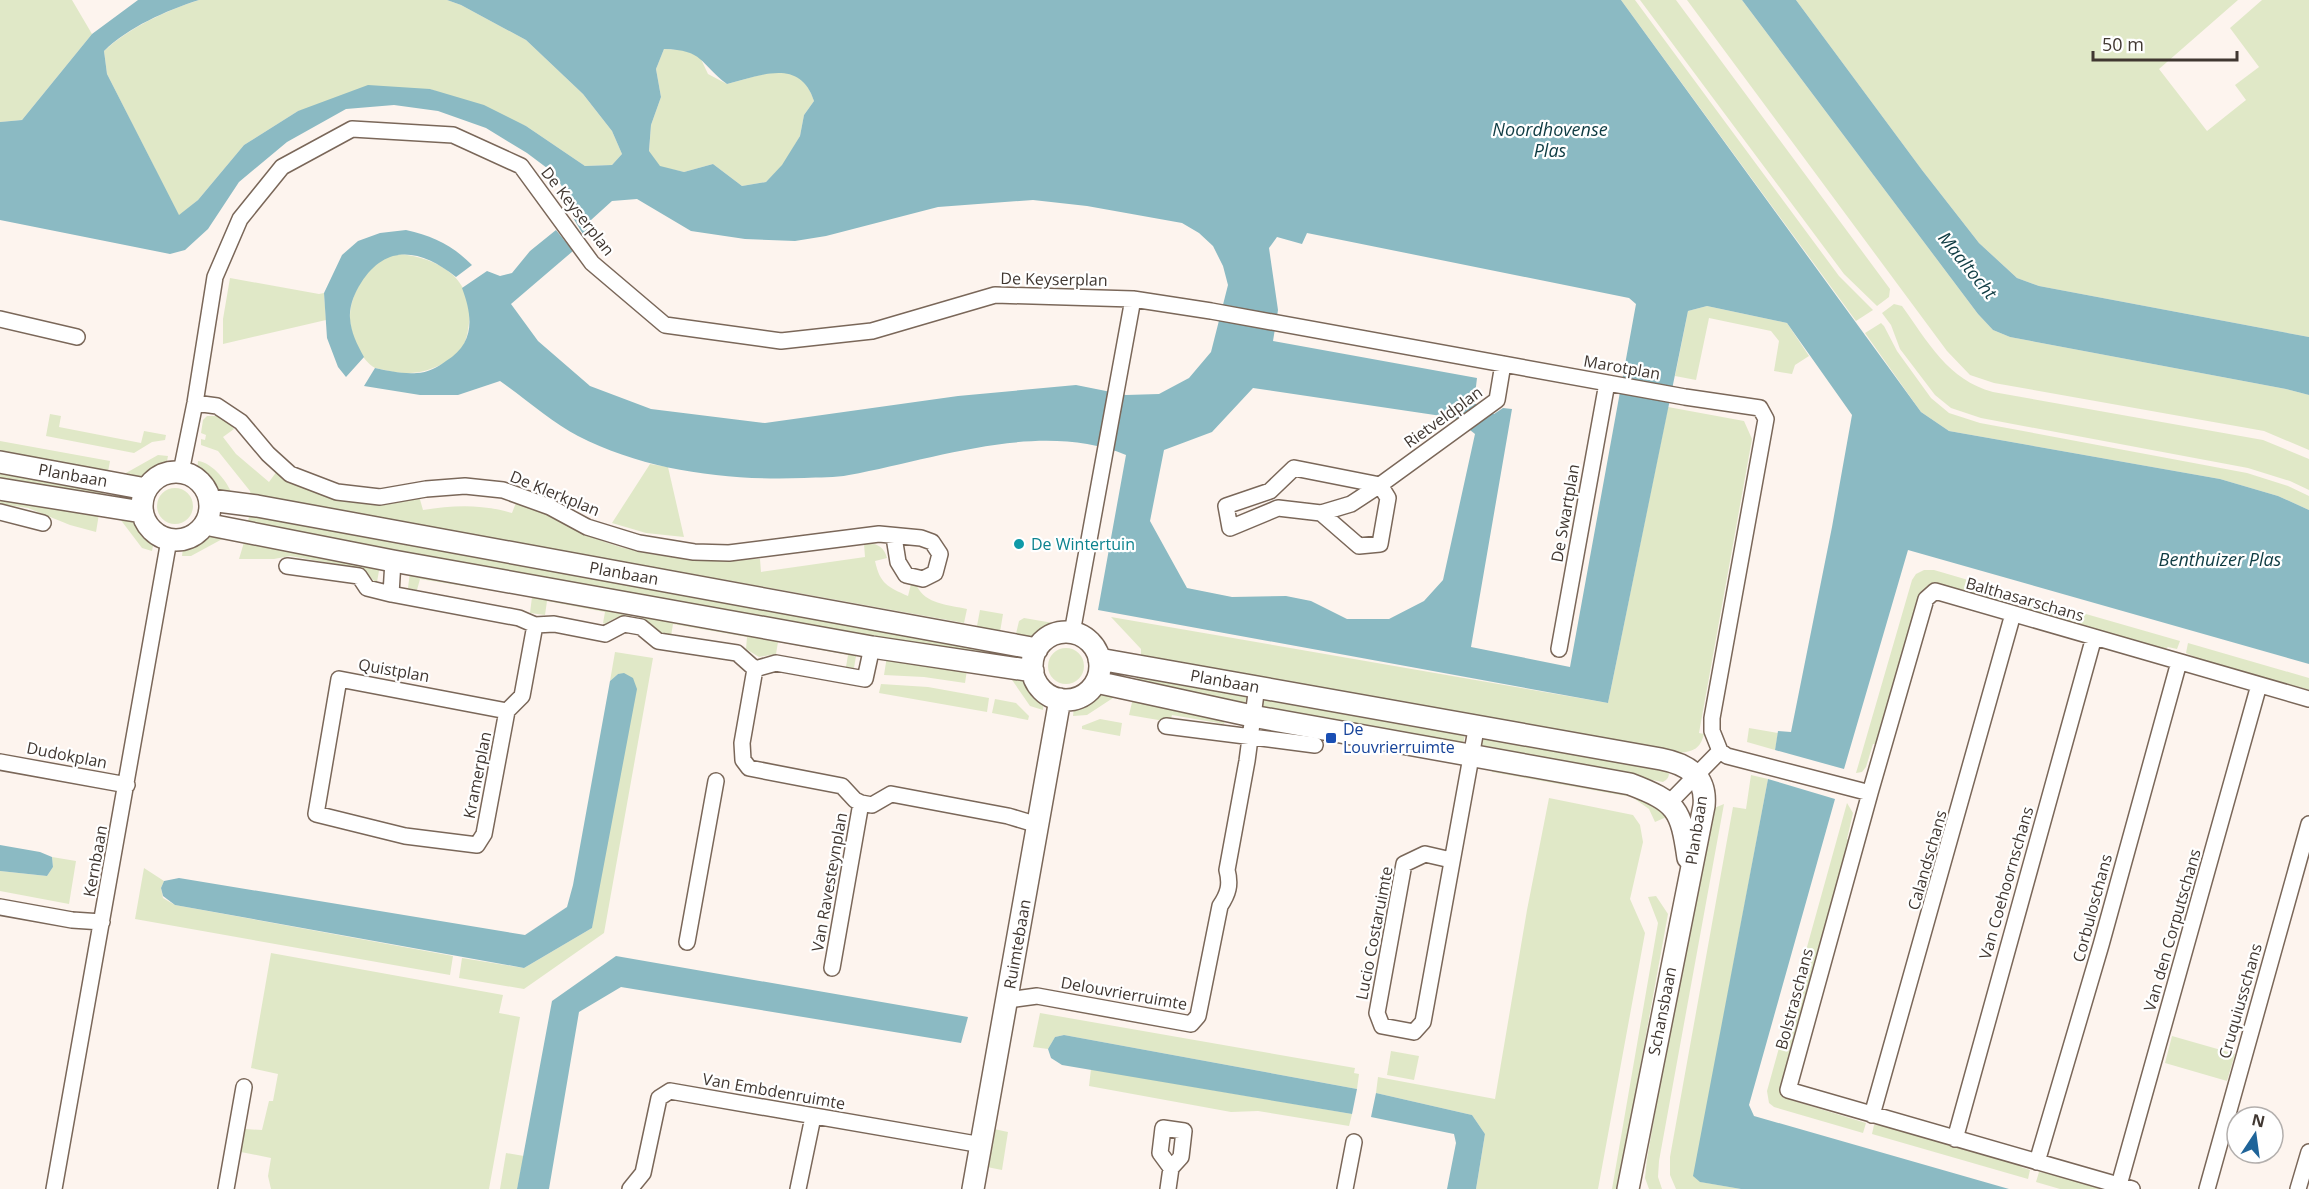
<svg xmlns="http://www.w3.org/2000/svg" width="2309" height="1189" viewBox="0 0 2309 1189" font-family="'Open Sans',sans-serif">
  <style>
    .green { fill: #e0e8c7 }
    .water { fill: #8bbac3; fill-rule: evenodd }
    .lines { fill: none; stroke-linecap: round; stroke-linejoin: round }
    .street-casing { stroke: #7a6759; stroke-width: 18 }
    .secondary-casing { stroke: #7a6759; stroke-width: 24 }
    .street { stroke: #fff; stroke-width: 15 }
    .secondary { stroke: #fff; stroke-width: 21 }
    .culture-dot { fill: #0f9aa8; stroke: #fff; stroke-width: 2 }
    .transit-dot { fill: #1a4fb4; stroke: #fff; stroke-width: 2 }
    .labels { text-anchor: middle; dominant-baseline: central; stroke-width: 4.5; stroke-linejoin: round; paint-order: stroke }
    .street-label { font-size: 16px; fill: #403731; stroke: #fff }
    .culture-label { font-size: 16px; fill: #0d838f; stroke: #fff; text-anchor: start }
    .transit-label { font-size: 16px; fill: #164399; stroke: #fff; text-anchor: start }
    .water-label { font-size: 18px; font-style: italic; fill: #0f3c43; stroke: #fff }
  </style>
  <rect width="100%" height="100%" fill="#fdf4ee"/>
  <path class="green" d="M 0,0 L 72,0 L 92,34 L 22,120 L 0,122 Z
    M 199,0 L 447,0 L 461,5 L 526,40 L 583,94 L 612,131 L 622,154 L 612,165 L 585,166 L 526,126 L 430,89 L 298,111 L 244,145 L 198,200 L 179,216 L 107,74 L 104,51 C 130,27 165,11 199,0 Z
    M 1621,0 L 1635,0 L 1839,276 L 1873,310 L 1856,321 Z
    M 1640,0 L 1676,0 L 1890,289 L 1889,297 L 1877,306 L 1844,274 Z
    M 1687,0 L 1742,0 L 1978,314 L 1993,330 L 2010,337 L 2286,389 L 2309,395 L 2309,450 L 2264,431 L 1994,383 L 1970,375 L 1947,351 Z
    M 1796,0 L 2238,0 L 2159,69 L 2207,131 L 2246,100 L 2235,85 L 2259,67 L 2230,28 L 2262,0 L 2309,0 L 2309,337 L 2039,286 L 2017,278 L 1979,243 L 1922,170 Z
    M 664,49 L 684,50 L 700,57 L 708,74 L 727,84 C 760,76 800,56 814,101 L 804,115 L 800,136 L 783,165 L 766,182 L 742,186 L 713,164 L 684,172 L 660,167 L 649,152 L 651,125 L 661,97 L 656,69 Z
    M 400,254 C 444,259 477,282 468,330 C 467,338 463,350 457,355 C 436,370 414,377 389,371 C 385,370 379,369 375,368 C 360,360 349,332 350,316 C 350,305 355,291 361,282 C 367,273 373,264 383,259 C 388,256 395,255 400,254 Z
    M 230,278 L 319,294 L 324,293 L 326,320 L 223,344 L 223,319 Z
    M 1894,304 L 1902,306 C 1928,342 1948,380 1993,392 L 2263,440 L 2309,459 L 2309,490 L 2290,481 L 2248,468 L 1981,418 L 1951,408 L 1935,395 L 1900,349 L 1891,325 L 1882,313 Z
    M 1707,306 L 1787,323 L 1809,356 L 1795,365 L 1792,374 L 1774,371 L 1779,341 L 1771,331 L 1709,318 L 1696,380 L 1675,376 L 1688,311 Z
    M 1881,323 L 1884,326 L 1897,351 L 1931,398 L 1949,413 L 1980,423 L 2247,473 L 2288,486 L 2309,496 L 2309,510 L 2278,496 L 2220,479 L 1949,431 L 1921,412 L 1865,333 Z
    M 1668,407 L 1744,421 L 1752,439 L 1699,733 L 1704,734 C 1700,749 1694,751 1680,753 L 1141,658 L 1141,649 L 1111,617 L 1608,703 Z
    M 216,413 L 227,420 L 234,429 L 223,437 L 236,454 L 269,482 L 277,471 C 332,506 358,499 419,496 L 423,510 C 454,505 481,504 512,513 L 517,500 C 546,514 575,531 605,542 C 655,560 707,560 760,559 L 761,572 L 865,557 L 864,544 C 875,542 884,546 887,558 L 875,561 C 880,584 888,587 908,596 L 911,584 L 917,586 C 925,604 949,605 967,609 L 964,623 L 283,500 L 251,498 L 250,491 L 218,451 L 201,445 L 201,439 L 205,440 L 206,435 L 201,433 L 203,420 L 207,416 L 215,416 Z
    M 50,414 L 61,416 L 59,427 L 141,443 L 144,431 L 166,435 L 165,440 L 152,442 L 134,453 L 46,436 Z
    M 0,441 L 110,461 L 108,472 L 0,452 Z
    M 158,455 L 168,456 L 166,466 L 142,477 L 124,477 L 126,473 Z
    M 198,461 C 213,463 229,483 233,497 L 220,493 L 197,471 Z
    M 650,464 L 668,467 L 684,537 L 646,533 L 612,523 Z
    M 0,467 L 105,487 L 102,500 L 0,482 Z
    M157 506a18 18 0 1 1 36 0a18 18 0 1 1-36 0Z
    M 0,496 L 99,514 L 96,532 L 70,525 L 28,508 L 0,504 Z
    M 250,513 L 995,647 L 994,658 L 976,657 L 247,525 Z
    M 117,515 L 127,517 L 154,541 L 152,551 L 142,548 Z
    M 209,534 L 226,537 L 191,556 L 182,556 L 183,548 Z
    M 245,539 L 380,565 L 377,582 L 375,582 L 363,569 L 290,556 L 274,559 L 239,559 Z
    M 1924,570 L 1934,570 L 2016,594 L 2013,604 L 2006,601 L 2002,603 L 1936,585 L 1927,586 L 1921,593 L 1878,744 L 1873,744 L 1866,767 L 1862,772 L 1856,773 L 1912,580 L 1916,574 Z
    M 410,572 L 857,650 L 854,668 L 846,667 L 848,655 L 778,642 L 776,654 L 759,657 L 746,649 L 747,637 L 673,624 L 671,636 L 659,634 C 645,614 625,610 605,624 L 603,623 L 605,612 L 547,601 L 545,615 L 530,613 L 532,597 L 420,579 L 417,590 L 408,588 Z
    M 2023,596 L 2180,641 L 2177,649 L 2168,647 L 2165,649 L 2032,611 L 2021,605 Z
    M 980,610 L 1003,614 L 1000,632 L 977,626 Z
    M 1024,618 L 1059,624 L 1059,625 L 1033,637 L 1015,638 L 1019,621 Z
    M 2188,643 L 2309,678 L 2309,690 L 2197,658 L 2186,653 Z
    M1048 666a18 18 0 1 1 36 0a18 18 0 1 1-36 0Z
    M 615,652 L 653,658 L 604,933 L 524,989 L 459,978 L 462,958 L 524,968 L 592,928 L 618,674 L 610,681 Z
    M 887,656 L 967,670 L 965,683 L 924,677 L 884,675 Z
    M 1138,672 L 1247,695 L 1244,707 L 1136,684 Z
    M 1010,677 C 1029,680 1030,689 1044,700 L 1043,710 L 1030,706 Z
    M 881,684 L 928,687 L 989,698 L 987,712 L 879,693 Z
    M 1103,693 L 1116,696 L 1087,715 L 1073,716 L 1074,706 Z
    M 1133,698 L 1226,717 L 1224,724 L 1172,715 L 1170,722 L 1129,715 Z
    M 1262,698 L 1465,734 L 1463,745 L 1261,709 Z
    M 995,699 L 1016,703 L 1029,716 L 1028,720 L 992,713 Z
    M 1100,719 L 1122,723 L 1120,736 L 1082,729 L 1082,726 Z
    M 1749,728 L 1778,733 L 1775,750 L 1747,742 Z
    M 1481,737 L 1668,768 C 1670,775 1669,779 1663,782 L 1479,747 Z
    M 1493,764 L 1642,791 L 1671,815 L 1655,822 L 1649,809 L 1632,797 L 1492,772 Z
    M 1751,775 L 1768,779 L 1694,1176 L 1701,1182 L 1741,1189 L 1676,1189 L 1670,1175 L 1670,1157 L 1733,807 L 1746,809 Z
    M 1549,798 L 1633,815 L 1640,825 L 1643,842 L 1630,899 L 1645,933 L 1598,1189 L 1476,1189 L 1485,1134 L 1472,1115 L 1376,1093 L 1378,1077 L 1495,1099 L 1527,910 Z
    M 1847,803 L 1853,813 L 1847,839 L 1850,840 L 1781,1090 L 1791,1100 L 1866,1123 L 1863,1133 L 1774,1107 L 1769,1103 L 1767,1091 Z
    M 1724,804 L 1659,1161 L 1658,1177 L 1662,1189 L 1649,1189 L 1645,1178 L 1647,1159 L 1707,811 Z
    M 52,857 L 76,861 L 69,904 L 0,891 L 0,871 L 47,876 L 53,867 Z
    M 144,868 L 164,881 L 161,888 L 163,898 L 175,905 L 453,956 L 450,975 L 135,919 Z
    M 1656,896 L 1668,914 L 1618,1189 L 1612,1189 L 1658,923 L 1648,897 Z
    M 271,953 L 503,995 L 499,1013 L 520,1017 L 489,1189 L 271,1189 L 268,1176 L 271,1158 L 241,1152 L 245,1129 L 262,1130 L 269,1101 L 273,1101 L 278,1074 L 251,1068 Z
    M 1040,1013 L 1355,1068 L 1354,1073 L 1359,1074 L 1357,1089 L 1064,1035 L 1055,1037 L 1048,1049 L 1033,1047 Z
    M 2172,1036 L 2235,1054 L 2227,1081 L 2165,1063 Z
    M 1391,1051 L 1419,1056 L 1414,1080 L 1387,1075 Z
    M 1091,1069 L 1352,1114 L 1349,1126 L 1258,1111 L 1231,1112 L 1089,1086 Z
    M 1874,1125 L 1887,1126 L 2020,1164 L 2021,1167 L 2030,1170 L 2028,1179 L 1872,1134 Z
    M 994,1129 L 1008,1132 L 1002,1170 L 987,1167 Z
    M 506,1153 L 524,1156 L 517,1189 L 500,1189 Z
    M 2039,1172 L 2051,1174 L 2104,1189 L 2060,1189 L 2036,1182 Z"/>
  <path class="water" d="M 138,0 L 199,0 C 165,11 129,27 104,51 L 107,74 L 179,215 L 198,200 L 244,145 L 298,111 L 368,85 L 430,89 L 484,105 L 526,126 L 585,166 L 612,165 L 622,154 L 612,131 L 583,94 L 526,40 L 461,5 L 447,0 L 1621,0 L 1921,412 L 1949,431 L 2220,479 L 2278,496 L 2309,510 L 2309,664 L 1908,550 L 1844,769 L 1775,750 L 1778,731 L 1791,732 L 1832,527 L 1852,415 L 1787,323 L 1707,306 L 1688,311 L 1608,703 L 1098,610 L 1126,455 C 1040,420 936,459 849,475 C 835,478 819,477 804,478 C 729,481 646,471 578,436 C 553,423 524,398 500,381 L 458,395 L 420,395 L 364,386 L 375,368 C 389,371 402,374 417,373 C 427,373 438,367 446,361 C 475,343 473,317 462,288 L 487,271 L 500,276 L 512,273 L 530,251 L 556,230 L 573,251 L 511,304 L 538,341 L 590,386 L 651,409 L 765,423 L 958,396 L 1076,385 L 1126,395 L 1159,394 L 1189,378 L 1211,352 L 1228,285 L 1223,266 L 1213,246 L 1199,233 L 1182,223 L 1087,206 L 1033,200 L 938,207 L 826,236 L 795,241 L 745,239 L 691,231 L 637,199 L 612,201 L 591,220 L 584,236 L 572,216 L 570,201 L 555,174 L 527,153 L 486,128 L 438,111 L 394,105 L 346,109 L 287,142 L 239,182 L 208,229 L 185,250 L 170,254 L 0,220 L 0,122 L 22,120 L 92,34 ZM 664,49 C 704,50 699,63 727,84 C 760,76 800,57 814,101 L 804,115 L 800,136 L 782,165 L 766,182 L 742,186 L 713,164 L 684,172 L 660,166 L 649,151 L 651,125 L 661,97 L 656,69 ZM 1307,233 L 1629,298 L 1636,304 L 1570,667 L 1471,647 L 1512,409 L 1503,408 L 1494,414 L 1474,403 L 1477,378 L 1273,341 L 1278,310 L 1269,248 L 1277,237 L 1302,244 ZM 1253,388 L 1455,418 L 1475,434 L 1443,580 L 1424,601 L 1389,619 L 1347,619 L 1311,601 L 1286,596 L 1232,597 L 1187,588 L 1150,521 L 1164,450 L 1212,432 Z
    M 1742,0 L 1796,0 L 1922,170 L 1979,243 L 2017,278 L 2039,286 L 2309,337 L 2309,395 L 2286,389 L 2010,337 L 1993,330 L 1978,314 Z
    M 406,230 C 433,236 452,245 472,265 L 456,277 C 422,250 387,242 361,283 C 355,292 349,306 350,318 C 351,333 357,344 364,357 L 346,377 L 338,367 L 327,338 L 324,293 L 342,255 L 358,241 L 380,233 Z
    M 624,673 L 633,678 L 637,689 L 592,928 L 524,968 L 175,905 L 163,896 L 161,888 L 164,881 L 179,878 L 525,935 L 567,907 L 573,885 L 610,681 L 618,674 Z
    M 1768,779 L 1835,799 L 1749,1105 L 1754,1116 L 2009,1189 L 1741,1189 L 1700,1182 L 1693,1176 Z
    M 0,845 L 40,852 L 52,857 L 53,867 L 47,876 L 0,871 Z
    M 616,956 L 968,1017 L 961,1043 L 621,987 L 579,1012 L 549,1189 L 517,1189 L 552,1001 Z
    M 1064,1035 L 1357,1089 L 1352,1114 L 1062,1065 L 1051,1058 L 1048,1049 L 1055,1037 Z
    M 1376,1093 L 1472,1115 L 1485,1134 L 1476,1189 L 1447,1189 L 1456,1143 L 1454,1134 L 1371,1117 Z"/>
  <g class="lines">
    <g class="street-casing">
      <path id="street" d="M 0,319 L 77,337
        M 195,403 L 217,406 L 241,422 L 268,454 L 290,474 L 337,492 L 380,497 L 426,489 L 465,486 L 503,490 L 550,507 L 587,527 L 639,543 L 694,552 L 729,553 L 879,534 L 921,538 L 932,542 L 940,554 L 935,573 L 923,579 L 906,575 L 898,562 L 894,537
        M 1294,468 L 1380,485 L 1388,498 L 1380,544 L 1359,546 L 1321,513 L 1278,508 L 1230,528 L 1226,506 L 1270,491 Z
        M 181,472 L 195,403 L 215,277 L 240,219 L 282,167 L 352,129 L 453,135 L 521,166 L 592,263 L 665,325 L 781,341 L 872,331 L 995,295 L 1133,299 L 1211,311 L 1685,397 L 1760,408 L 1766,419 L 1712,718 L 1712,731 L 1720,751
        M 0,512 L 43,523
        M 1321,513 L 1351,504 L 1380,485 L 1497,400 L 1503,364
        M 393,561 L 391,594 L 519,618 L 535,625 L 554,624 L 605,634 L 624,624 L 641,627 L 658,641 L 737,653 L 755,669 L 776,663 L 865,679 L 872,647
        M 287,566 L 359,576 L 367,588 L 391,594
        M 1072,633 L 1133,299
        M 1559,649 L 1607,383
        M 755,669 L 742,743 L 743,760 L 749,768 L 842,786 L 855,800 L 861,803 L 872,805 L 891,794 L 1008,816 L 1038,825
        M 507,711 L 339,679 L 316,814 L 405,836 L 477,845 L 484,834 L 507,711 L 522,696 L 535,625
        M 1166,726 L 1315,745
        M 0,762 L 127,785
        M 1870,793 L 1926,599 L 1935,591 L 2309,699
        M 1669,803 L 1720,751 L 1727,756 L 1870,793 L 1788,1090 L 2132,1189
        M 1451,860 L 1425,854 L 1404,864 L 1377,1013 L 1382,1026 L 1414,1032 L 1423,1022 L 1477,724
        M 0,907 L 72,920 L 102,922
        M 687,942 L 716,781
        M 832,968 L 861,803
        M 1008,1000 L 1037,996 L 1191,1024 L 1198,1016 L 1220,906 C 1228,894 1231,885 1227,870 L 1247,761 L 1257,686
        M 1872,1115 L 2013,614
        M 1955,1139 L 2094,637
        M 2037,1162 L 2101,945 L 2179,662
        M 2119,1185 L 2259,685
        M 54,1189 L 169,540
        M 226,1189 L 244,1087
        M 630,1189 L 643,1173 L 659,1098 L 670,1091 L 982,1145
        M 798,1189 L 813,1117
        M 1168,1189 L 1171,1168 L 1181,1157 L 1184,1131 L 1163,1128 L 1160,1153 L 1171,1168
        M 1345,1189 L 1354,1142
        M 2207,1189 L 2309,824
        M 2298,1189 L 2309,1152"/>
    </g>
    <g class="secondary-casing">
      <path id="secondary" d="M 0,462 L 146,489
        M142 506a34 34 0 1 1 68 0a34 34 0 1 1-68 0Z
        M 0,489 L 142,512
        M 210,500 L 257,506 L 1037,649
        M 205,524 L 393,561 L 872,647 L 1033,671
        M1032 666a34 34 0 1 1 68 0a34 34 0 1 1-68 0Z
        M 1099,659 L 1661,759 C 1687,764 1707,776 1704,806 L 1628,1189
        M 1096,682 L 1252,716 L 1630,784 C 1677,802 1681,809 1688,858
        M 973,1189 L 1060,699"/>
    </g>
    <use href="#street" class="street"/>
    <use href="#secondary" class="secondary"/>
  </g>
  <circle class="culture-dot" cx="1019" cy="544" r="6"/>
  <rect class="transit-dot" x="1325" y="732" width="12" height="12" rx="3"/>
  <g class="labels">
    <g class="street-label">
      <text transform="translate(578 211) rotate(52)">De Keyserplan</text>
      <text transform="translate(1054 279) rotate(1)">De Keyserplan</text>
      <text transform="translate(1622 367) rotate(10)">Marotplan</text>
      <text transform="translate(1443 417) rotate(-36)">Rietveldplan</text>
      <text transform="translate(73 475) rotate(10)">Planbaan</text>
      <text transform="translate(555 493) rotate(22)">De Klerkplan</text>
      <text transform="translate(1565 513) rotate(-80)">De Swartplan</text>
      <text transform="translate(624 573) rotate(10)">Planbaan</text>
      <text transform="translate(2025 599) rotate(16)">Balthasarschans</text>
      <text transform="translate(394 670) rotate(10)">Quistplan</text>
      <text transform="translate(1225 681) rotate(10)">Planbaan</text>
      <text transform="translate(67 755) rotate(11)">Dudokplan</text>
      <text transform="translate(477 775) rotate(-79)">Kramerplan</text>
      <text transform="translate(1696 830) rotate(-81)">Planbaan</text>
      <text transform="translate(1927 860) rotate(-74)">Calandschans</text>
      <text transform="translate(95 861) rotate(-80)">Kernbaan</text>
      <text transform="translate(829 882) rotate(-80)">Van Ravesteynplan</text>
      <text transform="translate(2006 883) rotate(-74)">Van Coehoornschans</text>
      <text transform="translate(2092 908) rotate(-75)">Corbuloschans</text>
      <text transform="translate(2172 930) rotate(-74)">Van den Corputschans</text>
      <text transform="translate(1374 933) rotate(-79)">Lucio Costaruimte</text>
      <text transform="translate(1017 944) rotate(-80)">Ruimtebaan</text>
      <text transform="translate(1124 993) rotate(10)">Delouvrierruimte</text>
      <text transform="translate(1794 999) rotate(-75)">Bolstraschans</text>
      <text transform="translate(2240 1001) rotate(-74)">Cruquiusschans</text>
      <text transform="translate(1662 1011) rotate(-79)">Schansbaan</text>
      <text transform="translate(774 1091) rotate(10)">Van Embdenruimte</text>
    </g>
    <g class="culture-label">
      <text x="1031" y="544">De Wintertuin</text>
    </g>
    <g class="transit-label">
      <text x="1343" y="729">De<tspan x="1343" dy="18">Louvrierruimte</tspan></text>
    </g>
    <g class="water-label">
      <text x="1550" y="129">Noordhovense<tspan x="1550" dy="21">Plas</tspan></text>
      <text transform="translate(1968 265) rotate(51)">Maaltocht</text>
      <text x="2220" y="559">Benthuizer Plas</text>
    </g>
  </g>
  <g transform="translate(2255 1135) rotate(13)"><circle r="28" fill="#ffffff" stroke="#b3afad" stroke-width="1.5"/>
  <path d="M0-4.5L10 22L0 15L-10 22Z" fill="#1f6499"/>
  <text y="-9" font-size="16" font-weight="bold" text-anchor="middle" fill="#403731">N</text>
  </g>
  <path d="M2093 51v9h144v-9" fill="none" stroke="#403731" stroke-width="3"/>
  <text x="2102" y="51" font-size="18" fill="#403731" stroke="#ffffff" stroke-width="4.5" paint-order="stroke">50 m</text>
</svg>
